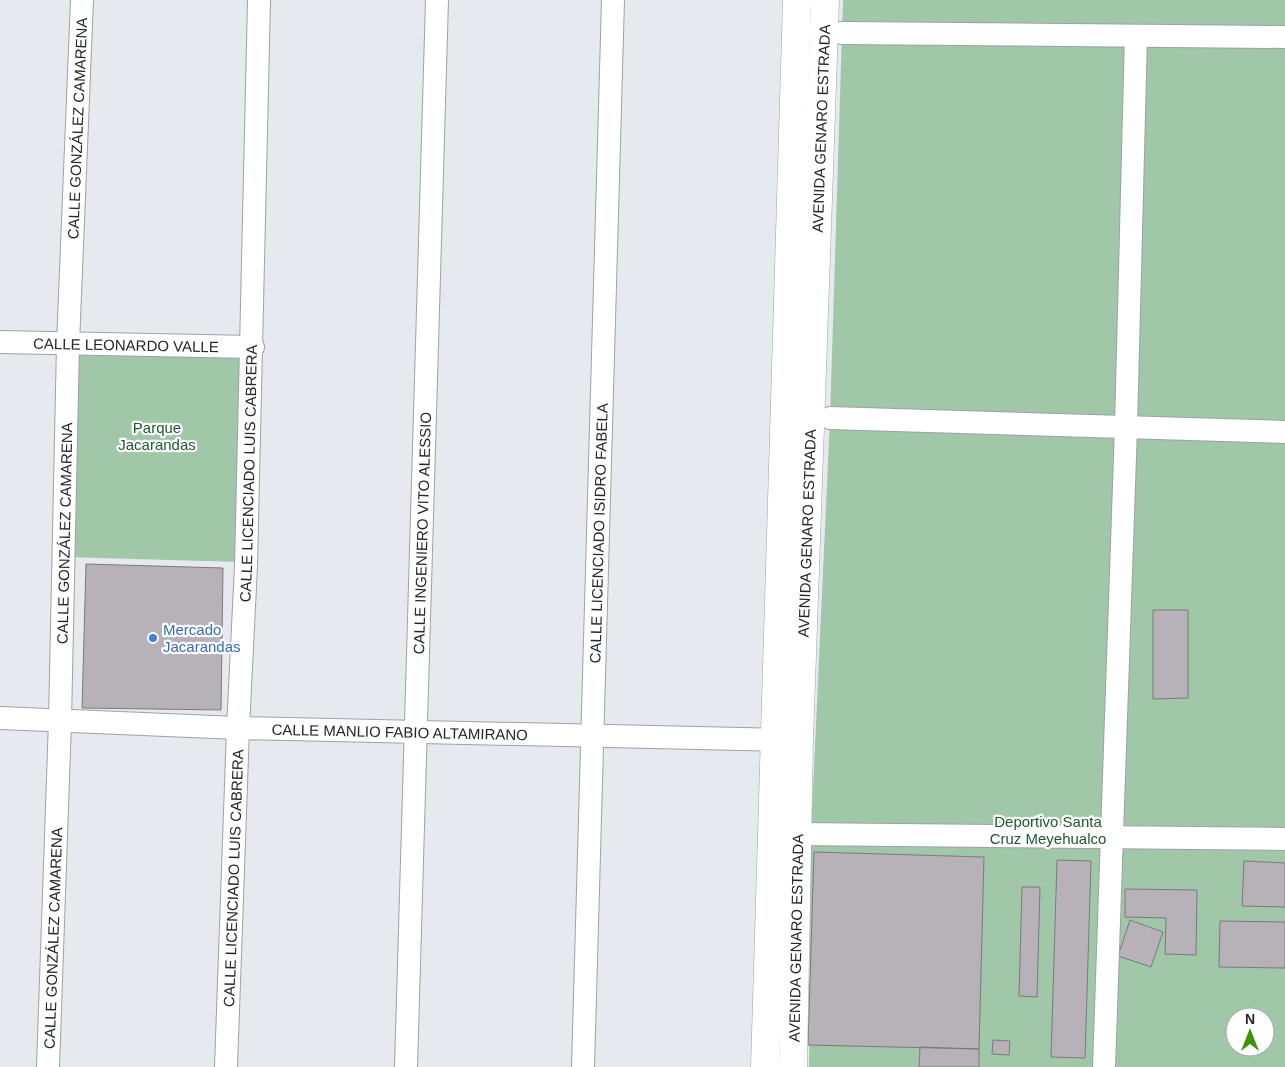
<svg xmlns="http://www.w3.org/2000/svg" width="1285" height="1067" viewBox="0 0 1285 1067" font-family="Helvetica,sans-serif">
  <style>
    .green { fill: #a0c7a8; fill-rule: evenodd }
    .building { fill: #b7b2b7; stroke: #7d787d }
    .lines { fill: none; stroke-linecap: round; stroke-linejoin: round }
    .street-casing { stroke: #9ea1a6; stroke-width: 24 }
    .secondary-casing { stroke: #9ea1a6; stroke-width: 29 }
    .street { stroke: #fff; stroke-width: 22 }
    .secondary { stroke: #fff; stroke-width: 28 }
    .shop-dot { fill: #3f7fe0; stroke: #fff; stroke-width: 2 }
    .labels { text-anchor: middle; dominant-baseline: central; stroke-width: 4.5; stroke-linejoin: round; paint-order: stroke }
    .street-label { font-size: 15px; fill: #252628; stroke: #fff }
    .park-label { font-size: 15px; fill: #1a5a30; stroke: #fff }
    .shop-label { font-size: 15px; fill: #366cbe; stroke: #fff; text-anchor: start }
  </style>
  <rect width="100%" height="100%" fill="#e6eaef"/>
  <path class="green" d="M 843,0 L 1285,0 L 1285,1067 L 809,1067 L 811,834 L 830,418 ZM 1235,1017 L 1265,1017 L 1265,1047 L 1235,1047 Z
    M 69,345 L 249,347 L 240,562 L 66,557 Z"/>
  <path class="building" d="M 86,564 L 223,568 L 221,710 L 82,708 Z
    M 1153,610 L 1188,610 L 1188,698 L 1153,699 Z
    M 814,852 L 984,857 L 979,1049 L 808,1045 Z
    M 1057,860 L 1091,861 L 1085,1058 L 1051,1057 Z
    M 1244,861 L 1285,863 L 1285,907 L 1242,906 Z
    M 1022,887 L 1040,887 L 1037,997 L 1019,996 Z
    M 1125,889 L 1197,890 L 1196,955 L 1165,954 L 1166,918 L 1125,917 Z
    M 1130,920 L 1163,932 L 1151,967 L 1118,956 Z
    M 1220,921 L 1285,922 L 1285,968 L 1219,967 Z
    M 993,1040 L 1010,1041 L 1009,1055 L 992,1054 Z
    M 920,1047 L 979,1049 L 979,1067 L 919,1067 Z"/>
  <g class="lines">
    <g class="street-casing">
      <g id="street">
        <path d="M 842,33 L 1285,37"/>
        <path id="s1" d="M 0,342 L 253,347"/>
        <path d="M 830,418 L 1285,432"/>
        <path id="s2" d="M 0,718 L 238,728 L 791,740"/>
        <path d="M 798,834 L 1285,839"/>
        <path id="s3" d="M 48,1067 L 60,721 L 68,344 L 82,0"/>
        <path id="s4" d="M 226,1067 L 238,728 L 246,566 L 259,0"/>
        <path id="s5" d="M 406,1067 L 437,0"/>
        <path id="s6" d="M 583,1067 L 613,0"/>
        <path d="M 1104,1067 L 1126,427 L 1136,36"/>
      </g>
    </g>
    <g class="secondary-casing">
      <g id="secondary">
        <path d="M 765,1067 L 797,0"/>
        <path id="s7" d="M 793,1067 L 799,740 L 825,0"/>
      </g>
    </g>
    <use href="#street" class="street"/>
    <use href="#secondary" class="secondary"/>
  </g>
  <circle class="shop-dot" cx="153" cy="638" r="5"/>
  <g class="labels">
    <g class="street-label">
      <text stroke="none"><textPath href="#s3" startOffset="939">CALLE GONZÁLEZ CAMARENA</textPath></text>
      <text stroke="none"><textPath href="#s7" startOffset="939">AVENIDA GENARO ESTRADA</textPath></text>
      <text stroke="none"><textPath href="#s1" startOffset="126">CALLE LEONARDO VALLE</textPath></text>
      <text stroke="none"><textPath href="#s4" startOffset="594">CALLE LICENCIADO LUIS CABRERA</textPath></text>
      <text stroke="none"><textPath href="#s3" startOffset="534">CALLE GONZÁLEZ CAMARENA</textPath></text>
      <text stroke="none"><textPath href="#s7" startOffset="534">AVENIDA GENARO ESTRADA</textPath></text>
      <text stroke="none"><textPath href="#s5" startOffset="534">CALLE INGENIERO VITO ALESSIO</textPath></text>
      <text stroke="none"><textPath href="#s6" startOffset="534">CALLE LICENCIADO ISIDRO FABELA</textPath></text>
      <text stroke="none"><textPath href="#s2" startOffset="400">CALLE MANLIO FABIO ALTAMIRANO</textPath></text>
      <text stroke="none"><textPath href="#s4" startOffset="189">CALLE LICENCIADO LUIS CABRERA</textPath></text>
      <text stroke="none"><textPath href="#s3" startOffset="129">CALLE GONZÁLEZ CAMARENA</textPath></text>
      <text stroke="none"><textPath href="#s7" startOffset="129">AVENIDA GENARO ESTRADA</textPath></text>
    </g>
    <g class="park-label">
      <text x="157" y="427">Parque<tspan x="157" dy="17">Jacarandas</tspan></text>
      <text x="1048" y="821">Deportivo Santa<tspan x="1048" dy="17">Cruz Meyehualco</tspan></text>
    </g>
    <g class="shop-label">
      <text x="163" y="629">Mercado<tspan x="163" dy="17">Jacarandas</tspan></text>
    </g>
  </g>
  <g transform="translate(1250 1032)"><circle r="24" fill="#ffffff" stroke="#a8a8a9"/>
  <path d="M0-4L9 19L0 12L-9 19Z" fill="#3d9404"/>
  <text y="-8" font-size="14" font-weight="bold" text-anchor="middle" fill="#252628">N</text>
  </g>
</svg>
